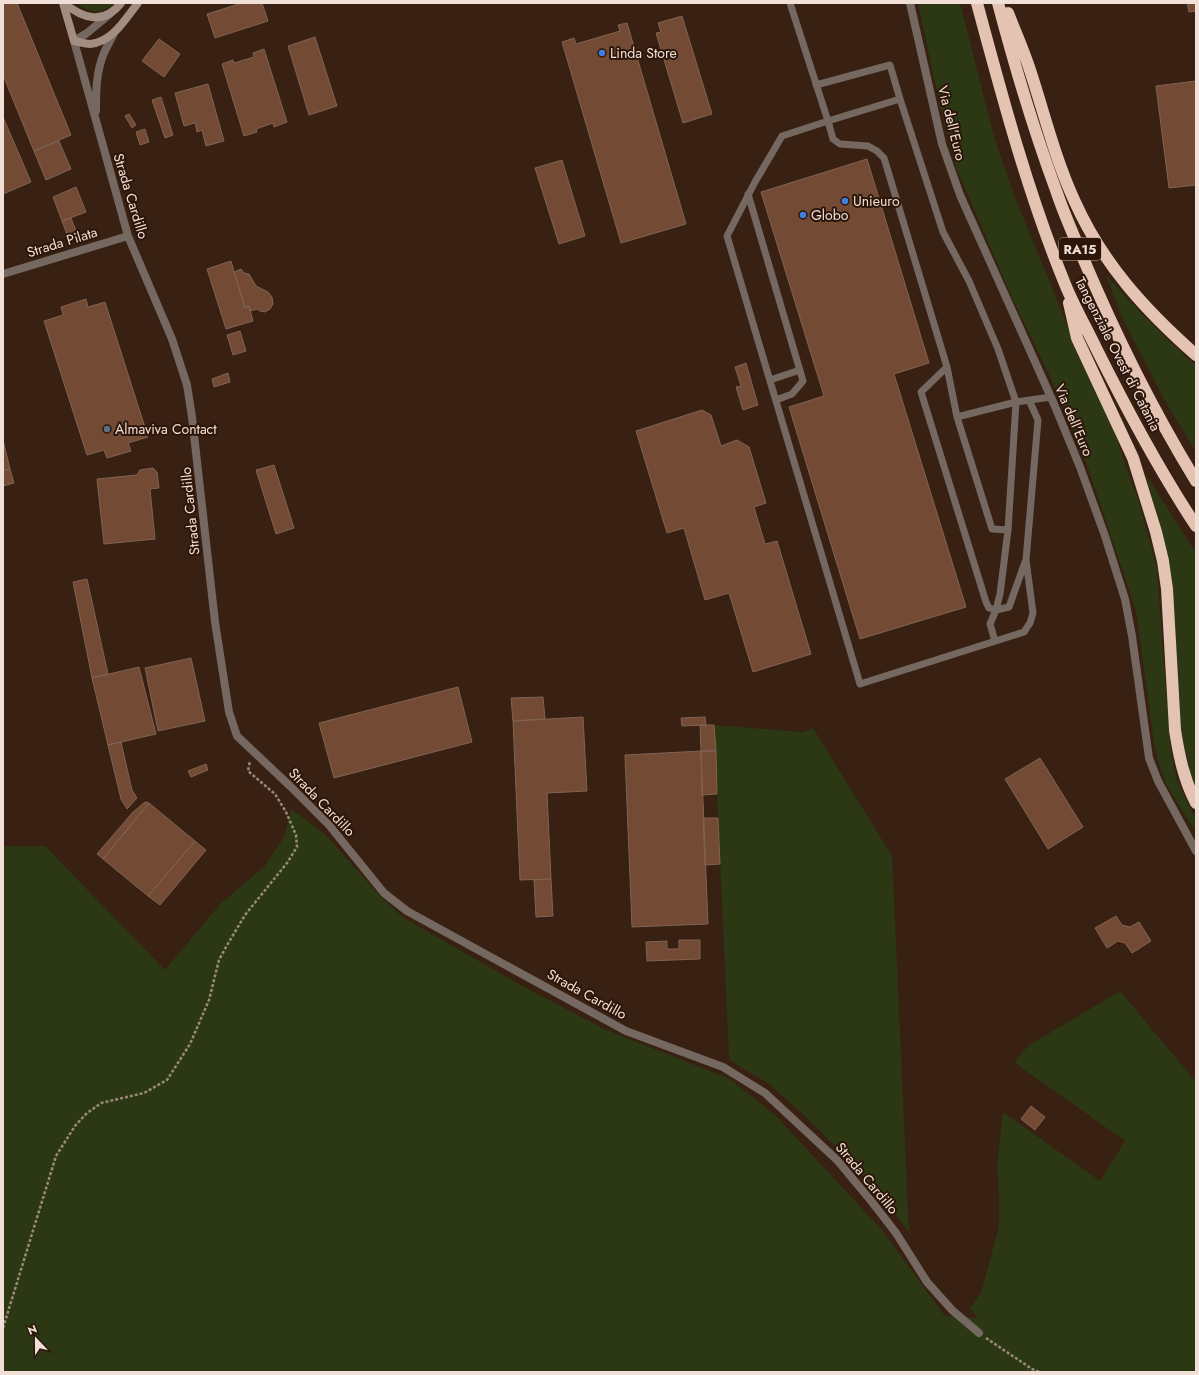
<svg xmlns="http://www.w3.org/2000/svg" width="1199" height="1375" viewBox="0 0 1199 1375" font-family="Jost,sans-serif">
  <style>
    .green { fill: #2b3813 }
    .building { fill: #734b34; stroke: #806354 }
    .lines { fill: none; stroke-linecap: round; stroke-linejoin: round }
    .path { stroke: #9b887c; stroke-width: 2.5; stroke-dasharray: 3 2; stroke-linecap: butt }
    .lane { stroke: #756861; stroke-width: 7 }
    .street { stroke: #756861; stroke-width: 8 }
    .secondary { stroke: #a28d82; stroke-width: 8 }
    .highway { stroke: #e4c3b3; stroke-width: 12 }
    .shop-dot { fill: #3f7fe0; stroke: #2d1609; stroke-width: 1.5 }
    .service-dot { fill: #5c6f8a; stroke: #2d1609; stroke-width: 1.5 }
    .labels { text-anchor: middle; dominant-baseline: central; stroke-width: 4; stroke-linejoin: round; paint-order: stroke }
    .shield { fill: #2d1609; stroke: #b6a399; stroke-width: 1 }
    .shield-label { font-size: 13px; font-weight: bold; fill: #f0e0d7 }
    .poi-label { font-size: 14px; fill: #f0e0d7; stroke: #2d1609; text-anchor: start }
    .street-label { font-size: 14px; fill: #f0e0d7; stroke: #2d1609 }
  </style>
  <rect width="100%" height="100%" fill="#382012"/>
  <path class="green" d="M 76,3 L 116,3 C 101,14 90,14 76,3 Z
    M 918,3 L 960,3 L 995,140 L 1015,197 L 1072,337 L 1114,431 L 1139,503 L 1149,538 L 1157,569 L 1170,744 L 1177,780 L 1196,820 L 1196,833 L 1166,784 L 1159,764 L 1154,744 L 1137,616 L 1134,604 L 1088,468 L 1070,421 L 1046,368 L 1013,300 L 956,167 L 942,115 Z
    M 1106,275 C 1135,307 1163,337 1196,365 L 1196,452 L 1164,399 L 1122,317 Z
    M 1145,473 L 1196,553 L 1196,789 C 1188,771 1184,751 1180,731 L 1162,533 Z
    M 714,725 L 803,732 L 813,728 L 892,856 L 909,1232 L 884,1200 L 844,1155 L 805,1116 L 769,1084 L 729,1060 Z
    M 291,809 L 324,833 L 382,898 L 404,918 L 517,983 L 604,1029 L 730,1079 L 776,1116 L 882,1230 L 945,1316 L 978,1318 L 970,1308 L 981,1293 L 999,1226 L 999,1191 L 997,1164 L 1003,1112 L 1100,1181 L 1125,1141 L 1015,1063 L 1021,1053 L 1031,1044 L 1120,991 L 1196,1082 L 1196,1372 L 3,1372 L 3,846 L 45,846 L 165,970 L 221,903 L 264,867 L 284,837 Z"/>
  <path class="building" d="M 3,3 L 17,3 L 71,135 L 34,151 L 3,75 Z
    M 242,3 L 262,3 L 268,21 L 215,38 L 207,14 Z
    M 1187,3 L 1196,3 L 1196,11 L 1189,12 Z
    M 682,16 L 712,114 L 683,123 L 656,33 L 661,32 L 658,23 Z
    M 627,23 L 686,224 L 621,243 L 562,42 L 574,38 L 576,44 L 620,31 L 618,25 Z
    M 315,37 L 337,106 L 309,115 L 288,46 Z
    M 159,39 L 180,54 L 164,77 L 142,61 Z
    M 264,49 L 287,122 L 274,127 L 273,123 L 256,129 L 257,132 L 244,136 L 222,64 L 233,60 L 234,63 L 254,57 L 253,53 Z
    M 1196,81 L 1196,185 L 1169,188 L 1156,86 Z
    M 208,84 L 224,141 L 206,146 L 202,130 L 197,132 L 195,123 L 184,126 L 175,93 Z
    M 161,97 L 173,135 L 165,138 L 152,100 Z
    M 129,114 L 136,125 L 132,128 L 125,116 Z
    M 3,117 L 31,182 L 3,194 Z
    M 145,129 L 149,142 L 140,145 L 136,132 Z
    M 59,141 L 71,169 L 46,180 L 34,151 Z
    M 867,159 L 929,363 L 894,374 L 966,607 L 860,639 L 789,407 L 824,396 L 761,192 Z
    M 562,160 L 585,236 L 559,244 L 535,168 Z
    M 76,187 L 86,212 L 62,221 L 53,197 Z
    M 71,218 L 78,236 L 69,240 L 62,221 Z
    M 231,261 L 245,308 L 249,306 L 253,321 L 226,329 L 207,269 Z
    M 241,269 L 244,273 L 249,274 L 256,286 L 268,292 L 272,297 L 273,304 L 270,309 L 265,312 L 260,311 L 257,309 L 250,311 L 249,306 L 245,308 L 234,272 Z
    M 86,299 L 88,307 L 105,302 L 148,437 L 128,443 L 131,451 L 107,458 L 104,450 L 87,455 L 44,321 L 63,315 L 61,307 Z
    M 240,331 L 246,351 L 233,355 L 227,335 Z
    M 746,363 L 758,405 L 743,410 L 736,387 L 741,386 L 735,367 Z
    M 228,373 L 230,382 L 214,387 L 212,379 Z
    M 702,410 L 711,415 L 721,446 L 737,440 L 749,447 L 766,503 L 754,507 L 765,544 L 777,541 L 811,654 L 753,672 L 729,593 L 705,600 L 684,528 L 667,533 L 636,431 Z
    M 3,440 L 10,469 L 3,471 Z
    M 274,465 L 294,528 L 276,534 L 256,470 Z
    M 153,468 L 157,472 L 159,488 L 150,489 L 155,539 L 104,544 L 97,479 L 137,475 L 140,470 Z
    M 10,469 L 14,483 L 3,486 L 3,471 Z
    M 87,579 L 108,674 L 92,678 L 73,582 Z
    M 191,658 L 205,721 L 158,731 L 145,668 Z
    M 139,667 L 156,734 L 108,745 L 92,678 Z
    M 458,687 L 472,742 L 334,778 L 319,723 Z
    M 543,697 L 545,719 L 513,721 L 511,698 Z
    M 583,717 L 587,791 L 547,793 L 551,879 L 520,880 L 513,721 Z
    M 705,717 L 706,725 L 682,726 L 681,718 Z
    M 700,725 L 714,725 L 716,751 L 701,751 Z
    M 121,742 L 132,790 L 137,798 L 127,809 L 121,799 L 108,745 Z
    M 701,751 L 716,751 L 717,794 L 702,795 Z
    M 701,751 L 708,924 L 632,927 L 625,755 Z
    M 1040,758 L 1083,827 L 1048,849 L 1005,779 Z
    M 206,764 L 208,770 L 191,777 L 188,771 Z
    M 145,802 L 149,803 L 103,859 L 97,854 L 133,812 Z
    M 149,803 L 195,841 L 148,896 L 103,859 Z
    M 703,818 L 718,818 L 720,864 L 705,865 Z
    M 195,841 L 206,850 L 160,905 L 148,896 Z
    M 551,879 L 553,916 L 536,917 L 534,880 Z
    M 1116,916 L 1122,925 L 1130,927 L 1139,922 L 1151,941 L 1132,953 L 1125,943 L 1118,941 L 1107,948 L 1095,928 Z
    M 679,940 L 700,940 L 700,959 L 647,961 L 646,942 L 667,941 L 667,949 L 679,949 Z
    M 1031,1106 L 1045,1117 L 1035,1130 L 1021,1119 Z"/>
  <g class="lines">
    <path class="path" d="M 3,1328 L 56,1156 L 75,1126 L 86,1114 L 101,1103 L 144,1093 L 167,1080 L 190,1044 L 209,1000 L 219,960 L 226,947 L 245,915 L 287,863 L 297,847 L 296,835 L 286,812 L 275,794 L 248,771 L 250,761
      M 986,1338 L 1032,1369 L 1040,1372"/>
    <path class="lane" d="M 790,3 L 828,121 L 782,136 L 755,182 L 727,236 L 860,684 L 1024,632 L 1030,623 L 1033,613 L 1026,560 L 1038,420 L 1029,400
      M 816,85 L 890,65 L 900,99
      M 748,194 L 803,381 L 792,394 L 776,400
      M 947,367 L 921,392 L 986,602 L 989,608 L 996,610 L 1009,607 L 1025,562
      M 770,380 L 800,370
      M 957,417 L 1016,402 L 1051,397
      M 995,641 L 990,624 L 996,610 L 1000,594 L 1008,530 L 1016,402 L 998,349 L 969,281 L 943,232 L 900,99 L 828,121 L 833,139 L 840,144 L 868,146 L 877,151 L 884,158 L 947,367 L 957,417 L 992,529 L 1008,530"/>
    <path class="street" d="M 910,3 L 942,144 L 960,195 L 1054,404 L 1080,467 L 1105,536 L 1125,599 L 1132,636 L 1149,758 L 1158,781 L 1196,851
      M 110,14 L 87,33 L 74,41 L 128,236 L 172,339 L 187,385 L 192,417 L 215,622 L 229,712 L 237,736 L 290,786 L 329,825 L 384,893 L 407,911 L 626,1031 L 723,1067 L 765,1093 L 837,1160 L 872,1202 L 896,1233 L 927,1282 L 952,1310 L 979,1333
      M 96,111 C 96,91 96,72 104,53 C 107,46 111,40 114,33
      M 3,274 L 128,236"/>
    <path class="secondary" d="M 63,3 L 74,41 C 80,42 85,44 90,44 C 113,42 125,19 138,3
      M 64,3 C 83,19 104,25 121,3"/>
    <path class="highway" d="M 977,3 C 1002,96 1027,190 1063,279 C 1072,303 1086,327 1097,350 C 1127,410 1159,470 1196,526
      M 998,3 C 1015,67 1034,131 1057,193 C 1063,211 1071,229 1078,246 C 1112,328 1150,406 1196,481
      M 1008,13 C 1015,31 1023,49 1029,67 C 1044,112 1055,159 1075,202 C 1103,264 1145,310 1196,355
      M 1069,303 L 1077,338 L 1133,458 L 1156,532 L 1163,561 L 1167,589 L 1175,730 C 1179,756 1184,780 1196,803"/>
  </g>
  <g class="shop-dot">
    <circle cx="602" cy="53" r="4"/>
    <circle cx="845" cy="201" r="4"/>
    <circle cx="803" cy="215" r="4"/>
  </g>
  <circle class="service-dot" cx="107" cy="429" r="4"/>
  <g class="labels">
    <rect class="shield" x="1059" y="238" width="42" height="22" rx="3"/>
    <g class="shield-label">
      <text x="1080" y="249">RA15</text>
    </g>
    <g class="poi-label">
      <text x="610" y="53">Linda Store</text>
      <text x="853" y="201">Unieuro</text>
      <text x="811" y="215">Globo</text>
      <text x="115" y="429">Almaviva Contact</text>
    </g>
    <g class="street-label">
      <text transform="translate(952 123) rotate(76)">Via dell'Euro</text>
      <text transform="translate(131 196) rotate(73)">Strada Cardillo</text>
      <text transform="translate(62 242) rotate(-17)">Strada Pilata</text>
      <text transform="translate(1118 354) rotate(63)">Tangenziale Ovest di Catania</text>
      <text transform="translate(1074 420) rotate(67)">Via dell'Euro</text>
      <text transform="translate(190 511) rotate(-96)">Strada Cardillo</text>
      <text transform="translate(322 802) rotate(46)">Strada Cardillo</text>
      <text transform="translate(587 994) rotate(29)">Strada Cardillo</text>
      <text transform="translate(867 1178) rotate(50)">Strada Cardillo</text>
    </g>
  </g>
  <rect width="1199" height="1375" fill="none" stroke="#f0e0d7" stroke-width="8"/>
  <g transform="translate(36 1339) rotate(338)" stroke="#2d1609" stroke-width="3" paint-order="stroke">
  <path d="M0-3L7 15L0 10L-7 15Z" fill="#f0e0d7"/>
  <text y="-6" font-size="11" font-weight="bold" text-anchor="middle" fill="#f0e0d7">N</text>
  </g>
</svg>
